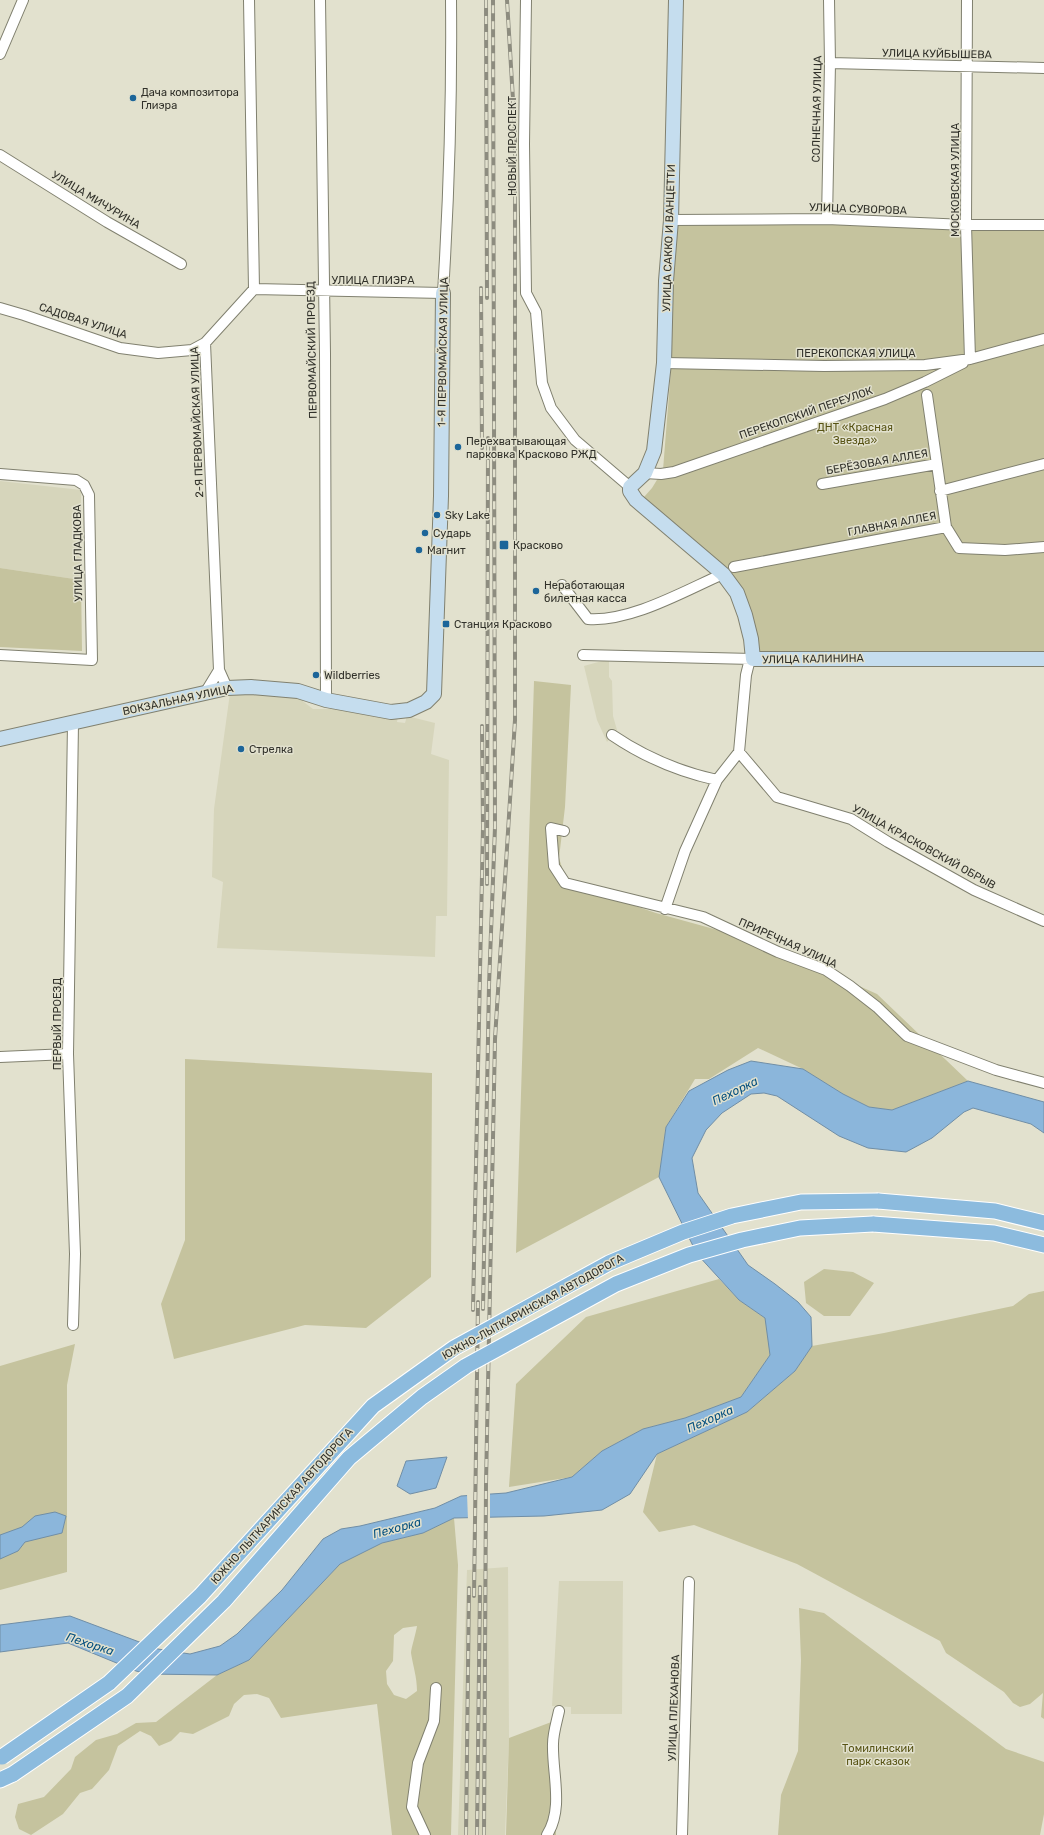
<svg xmlns="http://www.w3.org/2000/svg" width="1044" height="1835" viewBox="0 0 1044 1835" font-family="Rubik,sans-serif">
  <style>
    .built { fill: #d6d5bb }
    .green { fill: #c5c39e; fill-rule: evenodd }
    .water { fill: #8bb6db; stroke: #708ea6 }
    .pier { fill: #e2e1ce }
    .lines { fill: none; stroke-linecap: round; stroke-linejoin: round }
    .street-casing { stroke: #80806f; stroke-width: 12 }
    .secondary-casing { stroke: #80806f; stroke-width: 16 }
    .primary-casing { stroke: #fff; stroke-width: 17 }
    .street { stroke: #fff; stroke-width: 10 }
    .secondary { stroke: #c5ddee; stroke-width: 14 }
    .primary { stroke: #8cbbde; stroke-width: 15 }
    .rail-casing { stroke: #8d8c7f; stroke-width: 4 }
    .rail { stroke: #e2e1ce; stroke-width: 2.5; stroke-dasharray: 8; stroke-linecap: butt }
    .primary-bridge-casing { stroke: #fff; stroke-width: 17; stroke-linecap: butt }
    .primary-bridge { stroke: #8cbbde; stroke-width: 15 }
    .poi-dot { fill: #1c6599; stroke: #e2e1ce; stroke-width: 1.5 }
    .labels { text-anchor: middle; dominant-baseline: central; stroke-width: 3; stroke-linejoin: round; paint-order: stroke }
    .street-label { font-size: 11px; fill: #31312a; stroke: #e2e1ce }
    .poi-label { font-size: 11px; fill: #31312a; stroke: #e2e1ce; text-anchor: start }
    .park-label { font-size: 11px; fill: #575314; stroke: #e2e1ce }
    .water-label { font-size: 12px; font-style: italic; fill: #05507f; stroke: #e2e1ce }
  </style>
  <rect width="100%" height="100%" fill="#e2e1ce"/>
  <path class="built" d="M 0,481 L 81,490 L 81,580 L 0,568 Z
    M 609,659 L 609,677 L 612,681 L 613,716 L 617,730 L 607,742 L 597,720 L 584,666 Z
    M 230,693 L 292,693 L 313,709 L 356,709 L 398,716 L 397,722 L 405,723 L 407,716 L 435,723 L 431,754 L 449,760 L 447,916 L 436,916 L 435,957 L 217,948 L 223,882 L 212,877 L 214,809 Z
    M 508,1567 L 509,1738 L 505,1835 L 458,1835 L 467,1570 Z
    M 559,1581 L 623,1581 L 622,1714 L 571,1714 L 571,1707 L 552,1706 Z"/>
  <path class="green" d="M 827,222 L 960,230 L 1044,230 L 1044,654 L 758,654 L 722,568 L 644,497 L 652,488 L 663,470 L 671,369 L 671,282 L 675,226 Z
    M 0,568 L 81,580 L 82,651 L 0,647 Z
    M 534,681 L 571,685 L 565,807 L 559,858 L 567,883 L 656,913 L 761,942 L 877,994 L 968,1081 L 892,1110 L 869,1107 L 843,1094 L 803,1069 L 758,1048 L 709,1079 L 695,1079 L 666,1127 L 659,1177 L 516,1253 Z
    M 185,1059 L 432,1073 L 431,1277 L 366,1328 L 305,1325 L 174,1359 L 161,1304 L 185,1240 Z
    M 824,1269 L 853,1272 L 874,1283 L 850,1316 L 824,1316 L 806,1303 L 804,1282 Z
    M 719,1279 L 739,1300 L 771,1322 L 770,1355 L 741,1397 L 685,1418 L 643,1429 L 602,1451 L 572,1477 L 509,1487 L 516,1384 L 586,1317 Z
    M 1044,1291 L 1044,1719 L 1041,1717 L 1043,1693 L 1030,1704 L 1020,1707 L 1013,1703 L 1004,1692 L 946,1653 L 940,1641 L 797,1564 L 694,1525 L 659,1532 L 643,1512 L 657,1454 L 747,1412 L 795,1371 L 812,1346 L 884,1333 L 1013,1306 L 1029,1294 Z
    M 75,1344 L 67,1385 L 67,1572 L 0,1590 L 0,1366 Z
    M 454,1518 L 458,1565 L 451,1835 L 392,1835 L 377,1704 L 281,1718 L 269,1698 L 257,1694 L 244,1695 L 234,1704 L 229,1716 L 193,1734 L 180,1732 L 171,1741 L 159,1746 L 151,1736 L 140,1731 L 118,1746 L 109,1770 L 92,1789 L 80,1793 L 63,1814 L 31,1835 L 19,1829 L 15,1817 L 18,1804 L 44,1797 L 71,1769 L 75,1757 L 96,1740 L 117,1734 L 136,1723 L 156,1722 L 217,1675 L 249,1660 L 340,1564 L 382,1543 L 423,1533 ZM 417,1626 C 416,1633 411,1649 411,1653 C 413,1666 417,1677 417,1691 L 406,1699 L 394,1695 L 387,1684 L 386,1671 L 393,1661 L 394,1635 L 403,1628 Z
    M 799,1608 L 824,1613 L 1006,1749 L 1044,1762 L 1044,1814 L 1040,1835 L 778,1835 L 781,1795 L 798,1751 L 801,1660 Z
    M 554,1721 L 556,1835 L 506,1835 L 509,1738 Z"/>
  <path class="water" d="M 751,1061 L 803,1069 L 843,1094 L 869,1107 L 892,1110 L 968,1081 L 1044,1102 L 1044,1133 L 1031,1124 L 973,1108 L 964,1112 L 932,1138 L 906,1152 L 868,1148 L 839,1136 L 777,1096 L 764,1093 L 751,1094 L 722,1113 L 706,1130 L 692,1158 L 698,1193 L 748,1265 L 775,1284 L 798,1302 L 811,1317 L 812,1346 L 795,1371 L 747,1412 L 657,1454 L 630,1494 L 602,1510 L 544,1516 L 454,1518 L 423,1533 L 382,1543 L 340,1564 L 249,1660 L 217,1675 L 148,1674 L 136,1671 L 68,1643 L 0,1652 L 0,1625 L 70,1616 L 158,1649 L 190,1654 L 220,1646 L 237,1634 L 282,1590 L 323,1539 L 341,1529 L 360,1526 L 435,1508 L 461,1496 L 506,1493 L 572,1477 L 602,1451 L 643,1429 L 685,1418 L 741,1397 L 770,1355 L 765,1318 L 739,1300 L 697,1254 L 659,1177 L 666,1127 L 689,1091 L 728,1070 Z
    M 447,1457 L 436,1488 L 410,1494 L 397,1486 L 406,1461 Z
    M 55,1512 L 66,1516 L 62,1533 L 25,1542 L 18,1551 L 0,1559 L 0,1535 L 22,1527 L 35,1516 Z"/>
  <path class="pier" d="M 490,1492 L 490,1520 L 468,1520 L 467,1494 Z"/>
  <g class="lines">
    <g class="street-casing">
      <path id="street" d="M 320,0 L 325,353 L 326,700
        M 526,0 L 524,144 L 526,293 L 536,312 L 542,383 L 551,408 L 575,440 L 630,487
        M 967,0 L 966,225 L 970,359
        M 0,54 L 23,0
        M 830,63 L 1044,68
        M 0,155 L 107,222 L 181,264
        M 827,219 L 830,63 L 829,0
        M 671,220 L 827,219 L 966,225 L 1044,225
        M 254,289 L 443,293 C 449,195 452,98 451,0
        M 0,308 L 24,315 L 120,348 L 158,353 L 192,350 L 205,343 L 254,289 L 249,0
        M 205,343 L 219,670 L 227,688
        M 664,363 L 824,366 L 925,365 L 970,359 L 1044,339
        M 927,395 L 946,527
        M 645,473 L 661,474 L 674,472 L 885,399 L 925,382 L 963,363
        M 0,474 L 76,480 L 84,485 L 89,495 L 92,660 L 0,655
        M 822,484 L 937,464
        M 940,491 L 1044,464
        M 734,567 L 946,527 L 959,548 L 1005,550 L 1044,547
        M 562,585 L 588,619 C 631,622 684,591 723,574
        M 583,655 L 753,659
        M 205,693 L 219,670
        M 73,723 L 68,1054 L 75,1254 L 73,1325
        M 612,735 C 643,756 680,772 717,780
        M 739,752 L 777,797 L 851,819 L 888,842 L 974,890 L 1044,921
        M 564,831 L 551,828 L 554,866 L 565,883 L 703,917 L 778,952 L 826,970 L 850,986 L 877,1007 L 907,1036 L 996,1070 L 1044,1083
        M 665,909 L 685,851 L 717,780 L 739,752 L 746,675 L 749,663 L 753,659
        M 0,1057 L 68,1054
        M 425,1835 L 412,1807 L 418,1763 L 434,1721 L 436,1688
        M 547,1835 C 564,1808 552,1773 553,1744 C 553,1733 557,1721 559,1711
        M 682,1835 L 689,1582"/>
    </g>
    <g class="secondary-casing">
      <path id="secondary" d="M 676,0 L 671,220 L 666,281 L 664,363 L 654,451 L 645,473 L 630,487 L 630,491 L 636,500 L 723,574 L 737,593 L 745,615 L 751,639 L 753,659 L 1044,659
        M 0,739 L 227,688 L 251,687 L 298,691 L 326,700 L 391,712 L 409,710 L 426,702 L 434,694 L 441,496 L 443,293"/>
    </g>
    <g class="primary-casing">
      <path id="primary" d="M 878,1201 L 995,1211 L 1044,1223
        M 873,1224 L 994,1233 L 1044,1245
        M 0,1780 L 13,1774"/>
    </g>
    <use href="#street" class="street"/>
    <use href="#secondary" class="secondary"/>
    <use href="#primary" class="primary"/>
    <g class="rail-casing">
      <path id="rail" d="M 486,0 L 487,298
        M 481,288 L 482,448
        M 487,884 L 488,438
        M 483,1309 L 489,985 L 495,827 L 493,0
        M 473,1310 L 483,827 L 482,726
        M 474,1596 L 478,1302
        M 466,1835 L 469,1588
        M 477,1835 L 480,1587
        M 484,1835 L 486,1484 L 495,1039 L 515,720 L 515,133 L 507,0"/>
    </g>
    <use href="#rail" class="rail"/>
    <g class="primary-bridge-casing">
      <path id="primary-bridge" d="M 2,1757 L 109,1683 L 200,1596 L 373,1406 L 454,1348 L 609,1263 L 683,1232 L 732,1216 L 801,1202 L 878,1201
        M 13,1774 L 127,1696 L 224,1601 L 349,1458 L 422,1397 L 466,1366 L 616,1284 L 689,1255 L 742,1240 L 800,1228 L 873,1224"/>
    </g>
    <use href="#primary-bridge" class="primary-bridge"/>
  </g>
  <g class="poi-dot">
    <circle cx="133" cy="98" r="4"/>
    <circle cx="458" cy="447" r="4"/>
    <circle cx="437" cy="515" r="4"/>
    <circle cx="425" cy="533" r="4"/>
    <rect x="499" y="540" width="10" height="10" rx="2"/>
    <circle cx="419" cy="550" r="4"/>
    <circle cx="536" cy="591" r="4"/>
    <rect x="442" y="620" width="8" height="8" rx="2"/>
    <circle cx="316" cy="675" r="4"/>
    <circle cx="241" cy="749" r="4"/>
  </g>
  <g class="labels">
    <g class="street-label">
      <text transform="translate(937 54) rotate(1)">УЛИЦА КУЙБЫШЕВА</text>
      <text transform="translate(817 109) rotate(-89)">СОЛНЕЧНАЯ УЛИЦА</text>
      <text transform="translate(512 146) rotate(-90)">НОВЫЙ ПРОСПЕКТ</text>
      <text transform="translate(955 180) rotate(-90)">МОСКОВСКАЯ УЛИЦА</text>
      <text transform="translate(96 200) rotate(31)">УЛИЦА МИЧУРИНА</text>
      <text transform="translate(858 209) rotate(2)">УЛИЦА СУВОРОВА</text>
      <text transform="translate(669 238) rotate(-88)">УЛИЦА САККО И ВАНЦЕТТИ</text>
      <text x="373" y="280">УЛИЦА ГЛИЭРА</text>
      <text transform="translate(83 321) rotate(18)">САДОВАЯ УЛИЦА</text>
      <text transform="translate(312 350) rotate(-91)">ПЕРВОМАЙСКИЙ ПРОЕЗД</text>
      <text transform="translate(443 352) rotate(-89)">1-Я ПЕРВОМАЙСКАЯ УЛИЦА</text>
      <text x="856" y="353">ПЕРЕКОПСКАЯ УЛИЦА</text>
      <text transform="translate(806 413) rotate(-19)">ПЕРЕКОПСКИЙ ПЕРЕУЛОК</text>
      <text transform="translate(197 422) rotate(-92)">2-Я ПЕРВОМАЙСКАЯ УЛИЦА</text>
      <text transform="translate(877 462) rotate(-10)">БЕРЁЗОВАЯ АЛЛЕЯ</text>
      <text transform="translate(892 524) rotate(-11)">ГЛАВНАЯ АЛЛЕЯ</text>
      <text transform="translate(78 553) rotate(-91)">УЛИЦА ГЛАДКОВА</text>
      <text transform="translate(813 659) rotate(-1)">УЛИЦА КАЛИНИНА</text>
      <text transform="translate(178 700) rotate(-12)">ВОКЗАЛЬНАЯ УЛИЦА</text>
      <text transform="translate(924 847) rotate(29)">УЛИЦА КРАСКОВСКИЙ ОБРЫВ</text>
      <text transform="translate(788 943) rotate(24)">ПРИРЕЧНАЯ УЛИЦА</text>
      <text transform="translate(57 1024) rotate(-90)">ПЕРВЫЙ ПРОЕЗД</text>
      <text transform="translate(533 1307) rotate(-29)">ЮЖНО-ЛЫТКАРИНСКАЯ АВТОДОРОГА</text>
      <text transform="translate(282 1506) rotate(-48)">ЮЖНО-ЛЫТКАРИНСКАЯ АВТОДОРОГА</text>
      <text transform="translate(674 1708) rotate(-88)">УЛИЦА ПЛЕХАНОВА</text>
    </g>
    <g class="poi-label">
      <text x="141" y="92">Дача композитора<tspan x="141" dy="13">Глиэра</tspan></text>
      <text x="466" y="441">Перехватывающая<tspan x="466" dy="13">парковка Красково РЖД</tspan></text>
      <text x="445" y="515">Sky Lake</text>
      <text x="433" y="533">Сударь</text>
      <text x="513" y="545">Красково</text>
      <text x="427" y="550">Магнит</text>
      <text x="544" y="585">Неработающая<tspan x="544" dy="13">билетная касса</tspan></text>
      <text x="454" y="624">Станция Красково</text>
      <text x="324" y="675">Wildberries</text>
      <text x="249" y="749">Стрелка</text>
    </g>
    <g class="park-label">
      <text x="855" y="427">ДНТ «Красная<tspan x="855" dy="13">Звезда»</tspan></text>
      <text x="878" y="1748">Томилинский<tspan x="878" dy="13">парк сказок</tspan></text>
    </g>
    <g class="water-label">
      <text transform="translate(735 1091) rotate(-26)">Пехорка</text>
      <text transform="translate(710 1419) rotate(-24)">Пехорка</text>
      <text transform="translate(397 1528) rotate(-15)">Пехорка</text>
      <text transform="translate(90 1644) rotate(18)">Пехорка</text>
    </g>
  </g>
</svg>
